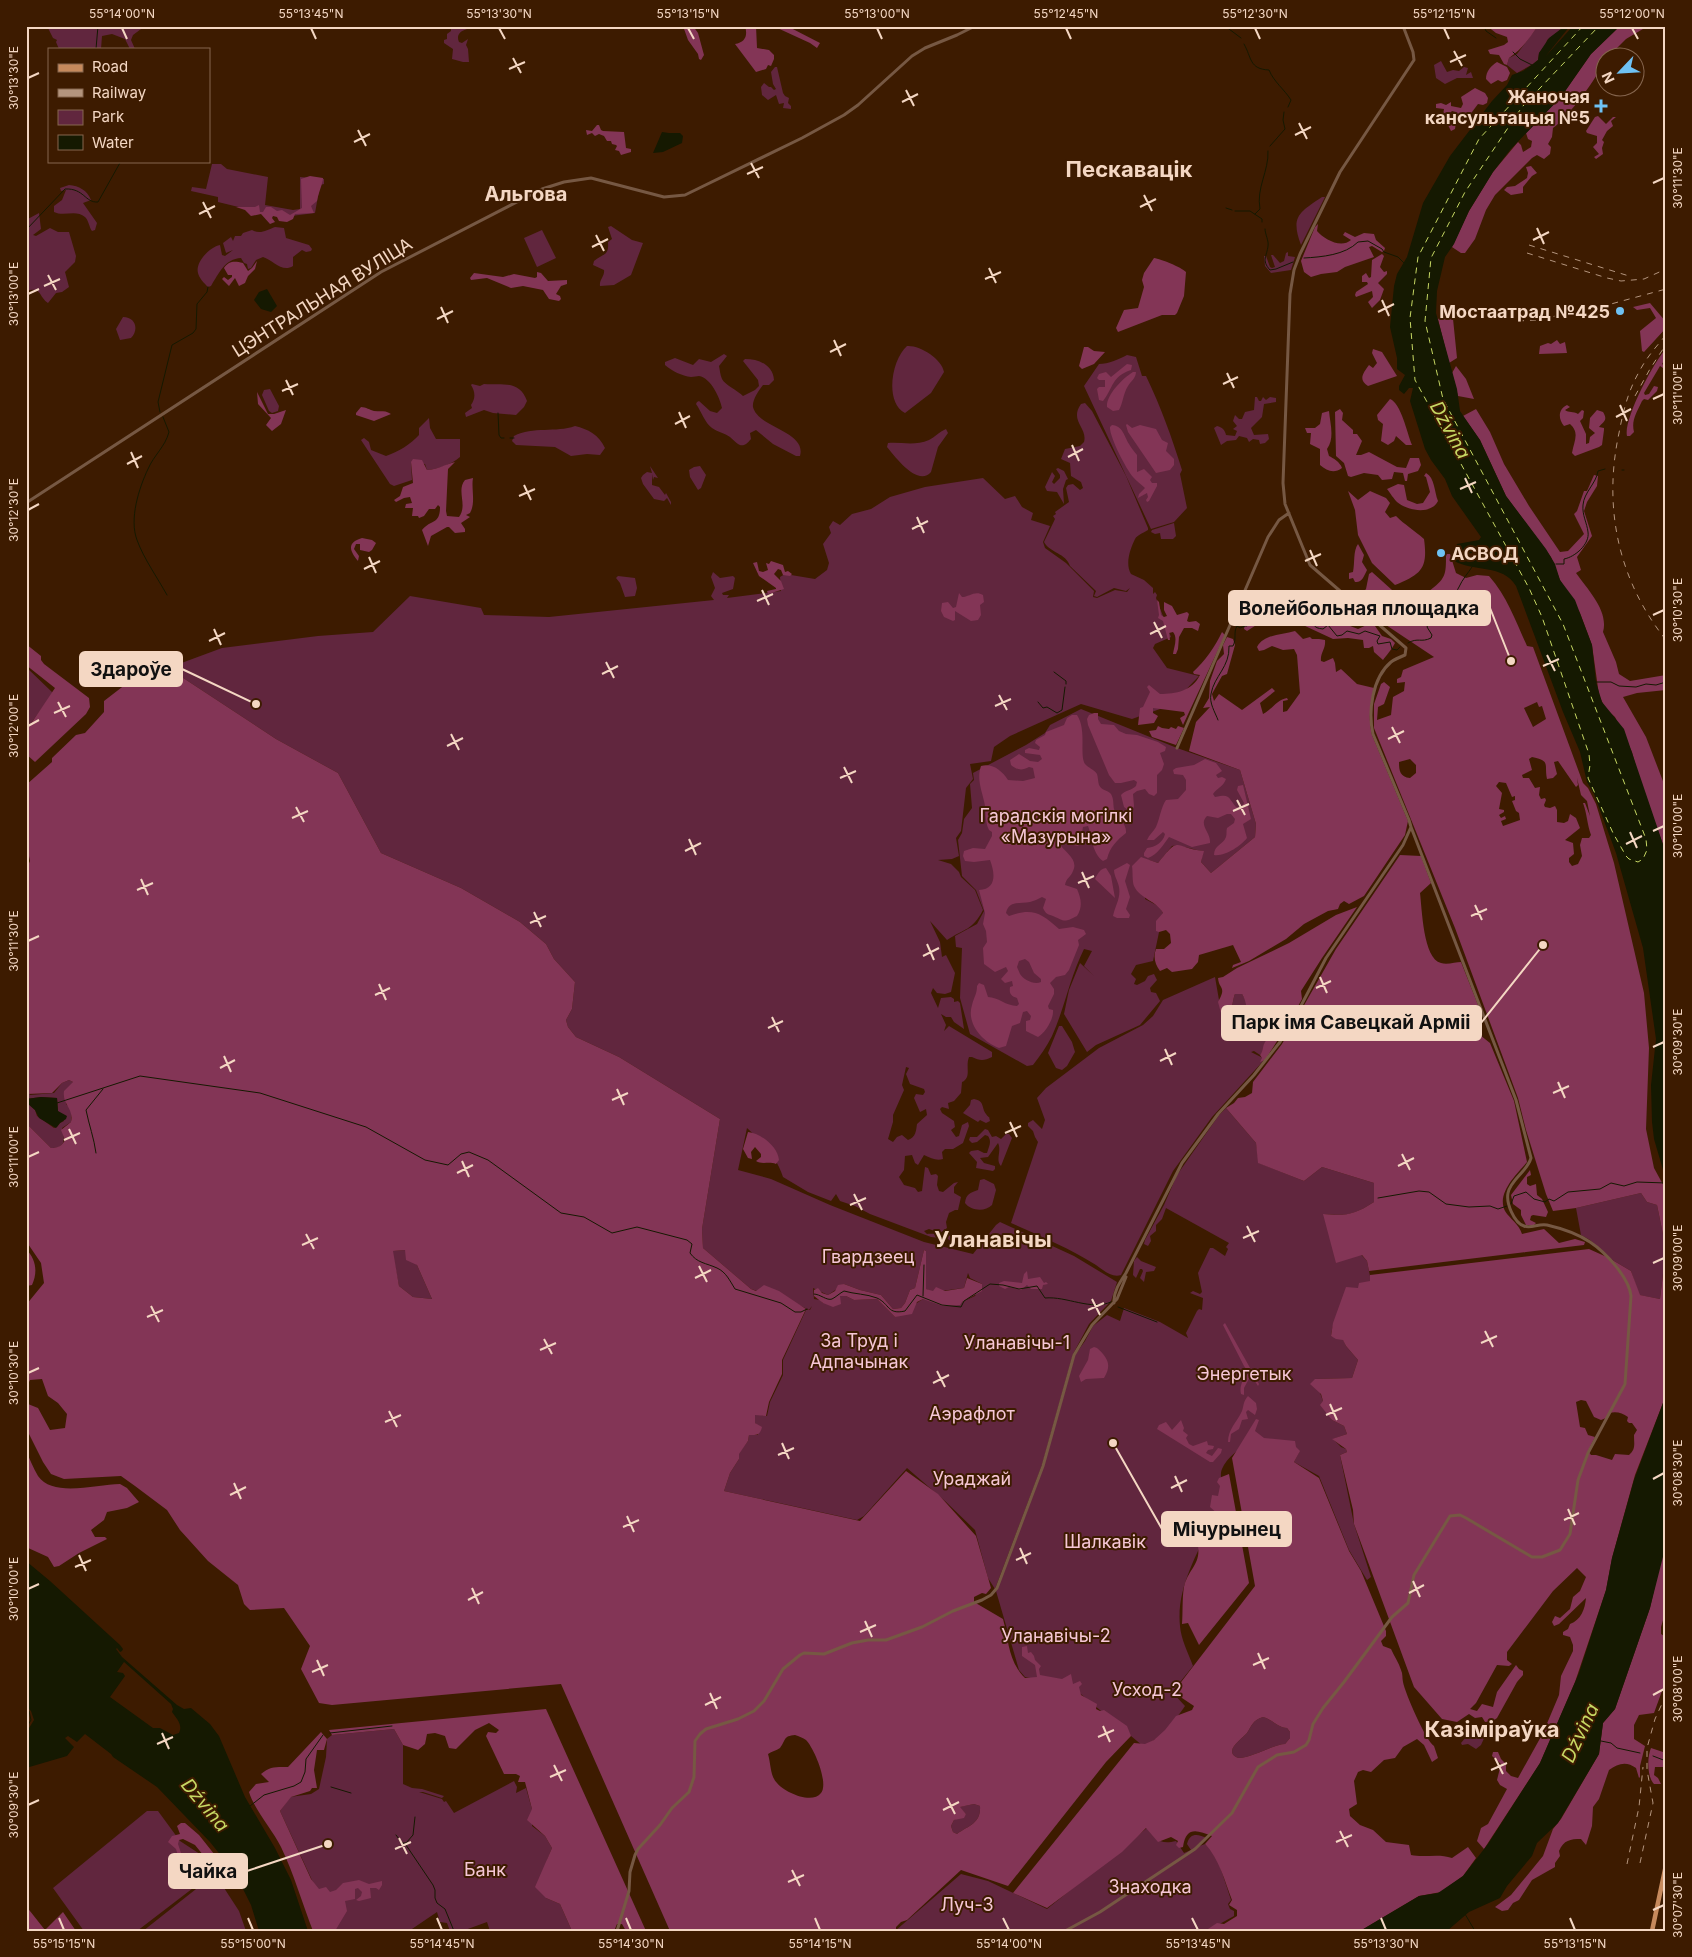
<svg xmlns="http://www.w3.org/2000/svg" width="1692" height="1957" viewBox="0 0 1692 1957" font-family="Inter,sans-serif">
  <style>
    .green { fill: #61263e; fill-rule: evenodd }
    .forest { fill: #833556; fill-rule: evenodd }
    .water { fill: #151901; fill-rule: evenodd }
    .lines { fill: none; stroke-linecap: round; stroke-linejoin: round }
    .stream { stroke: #151901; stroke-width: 1 }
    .ferry { stroke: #c6d763; stroke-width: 1; stroke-dasharray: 6 5; stroke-linecap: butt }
    .tertiary { stroke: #765843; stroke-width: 3 }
    .primary { stroke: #c6895c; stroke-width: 4.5 }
    .rail { stroke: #b3947d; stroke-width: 1; stroke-dasharray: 6 6; stroke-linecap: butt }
    .ticks { fill: none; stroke: #f4d7c3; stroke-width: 2 }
    .poi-dot { fill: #6fc2f4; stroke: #3d1b00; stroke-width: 2 }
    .labels { text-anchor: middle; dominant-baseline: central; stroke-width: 4; stroke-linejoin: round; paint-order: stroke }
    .poi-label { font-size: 18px; font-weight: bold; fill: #f4d7c3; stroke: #3d1b00; text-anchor: end }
    .street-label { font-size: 18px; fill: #f4d7c3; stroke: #3d1b00 }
    .park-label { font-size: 18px; fill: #f6c7d6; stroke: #3d1b00 }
    .water-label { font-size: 19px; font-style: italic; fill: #c6d763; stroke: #3d1b00 }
    .quarter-label { font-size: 20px; font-weight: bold; fill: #f4d7c3; stroke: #3d1b00 }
    .district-label { font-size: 22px; font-weight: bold; fill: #f4d7c3; stroke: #3d1b00 }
    .leader { fill: none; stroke: #f4d7c3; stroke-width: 2 }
    .callout-dot { fill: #f4d7c3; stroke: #3d1b00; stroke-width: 2 }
    .callout { fill: #f4d7c3; stroke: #f4d7c3; stroke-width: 2 }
    .callout-label { font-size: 19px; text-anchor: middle; font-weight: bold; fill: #111 }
    .neatline { fill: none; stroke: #f4d7c3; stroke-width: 2 }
    .ticks-label { font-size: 12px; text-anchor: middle; fill: #f4d7c3 }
  </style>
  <rect width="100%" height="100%" fill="#3d1b00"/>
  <path class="green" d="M 47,26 L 145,26 L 133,35 L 131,40 L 135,49 L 130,49 L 125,39 L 112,34 L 102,36 L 101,49 L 59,49 L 56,42 L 57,40 L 53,38 Z
    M 451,26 L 467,26 L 467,29 C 460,31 456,35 459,42 L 462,43 L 468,39 L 466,45 L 468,49 L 469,62 L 463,62 L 452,59 L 453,49 L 444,43 L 444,40 L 447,39 L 447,34 L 451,31 Z
    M 1538,26 L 1565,26 L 1547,40 L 1546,45 L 1539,53 L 1538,60 L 1533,64 L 1517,73 L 1507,65 L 1509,58 L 1517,54 Z
    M 1441,61 L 1447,72 L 1453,70 L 1459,71 L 1464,67 L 1468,68 L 1466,75 L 1471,72 L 1473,78 L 1457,78 L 1445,84 L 1436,78 L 1434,65 Z
    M 775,67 L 777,67 L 783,93 L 785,96 L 789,98 L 788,103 L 791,106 L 791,109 L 783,108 L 784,103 L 779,104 L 776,95 L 768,100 L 762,95 L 761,87 L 764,83 L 769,87 L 771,87 L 774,90 L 776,89 L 773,84 L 771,72 Z
    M 212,164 L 221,164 L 227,169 L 268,177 L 265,205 L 293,210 L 300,209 L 300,177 L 324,179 L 324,184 L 320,185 L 315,213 L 291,216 L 276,216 L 218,202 L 218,197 L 191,191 L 192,187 L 206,189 Z
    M 69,185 C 79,186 87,190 91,200 L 83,203 L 97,223 L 95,230 L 92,231 C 89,227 89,221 85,217 C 76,209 64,217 54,212 L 54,206 L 62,200 L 66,190 L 61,191 L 60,188 Z
    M 1322,197 L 1325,197 L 1301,245 C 1290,216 1300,212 1322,197 Z
    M 39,213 L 41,229 L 33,235 L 36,236 L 50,228 L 58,232 L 69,232 L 76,256 L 75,262 L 65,272 L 69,287 L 62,292 L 56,293 L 48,303 C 38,296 42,286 26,291 L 26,266 L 29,257 L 26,251 L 26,220 Z
    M 611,226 L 632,240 L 643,243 L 631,275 L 614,285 L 600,286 C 599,280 605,276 604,270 L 593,265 L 594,261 C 604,253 609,256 608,242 L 612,239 L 608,227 Z
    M 275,227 L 284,228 L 286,238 L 309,245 L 312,249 L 311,251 L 306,252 L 302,250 L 293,257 L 293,266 C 282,273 273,260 263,257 L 256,260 L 251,268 L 248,269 L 247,264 L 244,263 L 241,258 C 225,259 219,273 211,286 L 208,287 C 204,283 199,278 198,273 C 195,262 210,247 220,245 L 222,255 L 225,256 L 233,250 L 226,253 L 223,243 L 231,237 L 233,241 L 235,236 L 241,236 L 243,233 L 252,230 C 260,235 267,230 275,227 Z
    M 542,230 L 556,258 L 537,267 L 524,238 Z
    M 1288,252 L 1288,256 L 1295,257 L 1291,270 L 1271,273 L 1265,266 L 1264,256 L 1266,256 L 1270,267 L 1272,268 L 1275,267 L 1271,255 L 1273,255 L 1280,263 L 1284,261 L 1286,253 Z
    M 123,317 C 136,317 139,330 131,338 L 120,340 L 116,329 Z
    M 907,346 C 920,345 942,359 944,372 L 931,393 L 905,413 C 884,402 892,359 907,346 Z
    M 724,354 L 727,356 L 719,366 C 720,370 720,375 722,379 C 725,385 737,390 743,396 L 755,390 L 759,386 L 758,380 L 743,361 L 745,359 C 759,359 773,365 774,380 L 769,385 L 763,385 C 759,390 752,400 753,407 C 758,428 807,431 800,456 L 796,456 L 773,444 L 756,430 L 750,433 L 751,439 C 742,450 739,445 730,437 C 725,433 717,432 712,428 C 705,423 701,411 696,404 L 697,402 L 699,401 L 710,411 L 717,413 L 722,408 C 720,398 711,378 699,376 C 697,376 694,377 691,377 C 682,376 672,371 665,365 L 665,362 L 675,358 L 693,365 L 699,359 L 711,362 Z
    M 1127,355 L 1136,357 L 1142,376 L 1146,376 C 1161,407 1172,438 1182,470 L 1180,474 L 1187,508 L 1174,522 L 1151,529 L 1084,386 L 1099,364 C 1108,364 1120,359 1127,355 Z
    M 472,384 L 480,386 L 484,384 C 502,385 520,380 527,401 L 524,407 L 516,415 L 493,413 L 484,410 L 466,417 L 465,413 L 472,408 L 471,405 C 476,398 475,391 471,385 Z
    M 270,389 L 279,406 L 278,411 L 272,413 L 269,411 L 262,395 L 264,390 Z
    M 1255,397 L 1257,397 L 1259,401 L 1261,401 L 1263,397 L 1266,400 L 1270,397 L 1276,398 L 1276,402 L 1264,404 L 1262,417 L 1251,428 L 1254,435 L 1268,434 L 1269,439 L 1265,443 L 1260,444 L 1259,440 L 1253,439 L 1249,442 L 1247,438 L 1239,436 L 1236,440 L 1227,441 L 1221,445 L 1214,428 L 1217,426 C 1222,427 1225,430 1226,435 L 1235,436 L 1237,431 L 1233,429 L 1237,426 L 1233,421 L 1235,415 L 1239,419 L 1242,419 L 1245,412 L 1254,410 Z
    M 1085,403 L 1092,411 L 1126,476 L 1148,528 L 1148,530 C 1145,532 1137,535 1135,539 C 1130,549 1125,564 1131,574 L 1144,580 L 1153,588 L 1153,594 L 1155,592 L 1157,595 L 1156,598 L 1171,637 L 1155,644 L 1153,648 L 1167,668 L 1199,676 L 1175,701 L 1160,709 L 1132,719 L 1081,704 L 1010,736 L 994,747 L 991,761 L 970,764 L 973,779 L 966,788 L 961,831 L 956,838 L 959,856 L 952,859 L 938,860 L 951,864 L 959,872 L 961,877 L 975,890 L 983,910 C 972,931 965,928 947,940 L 930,921 L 940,942 L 942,957 L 946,955 L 955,973 L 951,992 L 945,994 L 937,993 L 933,988 L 931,993 L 938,1008 L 941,998 L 951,997 L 954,999 L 954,1002 L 958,1001 L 960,1003 L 964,1029 L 954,1022 L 951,1017 L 946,1017 L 941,1014 L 946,1025 L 944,1031 L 949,1026 L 992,1052 L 992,1057 C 984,1061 980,1061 972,1057 L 969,1057 C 965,1067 972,1077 962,1082 L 961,1093 L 954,1101 L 948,1103 L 949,1109 L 942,1107 L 940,1109 L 942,1113 L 954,1121 L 955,1127 L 951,1130 L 956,1137 L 959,1136 L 962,1125 L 968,1122 L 969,1126 L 963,1143 L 953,1149 L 945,1149 L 942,1152 L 943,1159 C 936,1161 931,1158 924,1155 L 918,1165 L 915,1163 L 912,1155 L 905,1156 L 904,1170 L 899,1177 L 904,1185 L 915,1188 L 918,1192 L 922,1191 L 925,1167 L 928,1168 L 931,1175 L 936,1174 L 938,1176 L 937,1185 L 939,1191 L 943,1192 L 954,1183 L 958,1182 L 954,1187 L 954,1193 L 961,1197 L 958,1210 L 955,1210 L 949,1213 L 946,1222 L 947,1228 L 940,1233 L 929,1229 L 924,1231 L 927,1234 C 931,1233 956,1236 961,1238 C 963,1240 965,1242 967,1244 L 953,1243 L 948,1239 L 931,1237 L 870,1214 L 855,1206 L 840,1201 L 836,1194 L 831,1201 L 808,1192 L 783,1177 C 776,1156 763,1143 747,1128 L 738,1170 L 771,1179 L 830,1205 L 924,1242 L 973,1254 L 996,1225 L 1000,1222 L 1074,1256 L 1117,1282 L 1111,1301 L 1089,1324 L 1073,1354 L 1042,1465 L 995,1589 L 988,1578 L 975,1530 L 945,1501 L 907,1468 L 864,1516 L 857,1520 L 724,1491 L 730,1473 L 739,1459 L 738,1454 L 748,1441 L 749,1435 L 758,1435 L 758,1426 L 755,1423 L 755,1414 L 767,1416 L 770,1402 L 783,1375 L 783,1360 L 806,1310 L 810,1310 L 812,1306 L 809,1310 L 795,1303 L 751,1289 L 703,1248 L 702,1229 L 720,1119 L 619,1057 L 576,1037 L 568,1027 L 566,1020 L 572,1009 L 575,982 L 554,959 L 546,944 L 520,922 L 461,888 L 381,853 L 338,773 L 276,739 L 168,668 L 222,648 L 318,636 L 373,632 L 410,596 L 481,608 L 484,615 L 549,617 L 714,600 L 711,596 L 715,588 L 711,577 L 713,572 L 720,578 L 733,576 L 735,578 L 733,589 L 722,593 L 723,595 L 729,595 L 727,598 L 781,591 L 780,577 L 785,574 L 815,579 L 827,570 L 829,563 L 823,544 L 831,533 L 829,527 L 833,521 L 840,525 L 852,514 L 871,509 L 890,497 L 925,487 L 983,478 L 1005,499 L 1015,496 L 1022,507 L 1033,513 L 1031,520 L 1050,526 L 1043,542 L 1045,548 L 1066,563 L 1094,591 L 1093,597 L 1097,598 L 1115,590 L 1127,592 L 1130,588 L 1126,591 L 1114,588 L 1097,597 L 1094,596 L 1096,591 L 1070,566 C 1066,553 1050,553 1044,542 L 1055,519 L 1053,516 L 1056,514 L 1055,512 L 1069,502 L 1066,488 L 1068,485 L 1073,484 L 1080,490 L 1083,488 L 1081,482 L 1071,476 L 1070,463 L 1061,459 L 1065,449 L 1080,446 L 1084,442 C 1088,428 1069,421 1081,404 ZM 906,1067 L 909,1068 L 906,1074 L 910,1084 L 924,1089 L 925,1092 L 923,1095 L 916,1094 L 914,1098 L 920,1112 L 926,1109 L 927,1115 L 917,1124 C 916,1131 916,1137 908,1140 L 902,1135 L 897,1137 L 893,1142 L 888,1139 L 893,1122 L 893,1115 L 904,1090 L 902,1085 ZM 924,1250 L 926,1251 L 926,1289 L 933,1292 L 964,1288 L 968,1273 L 970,1278 L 982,1284 L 975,1296 L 962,1302 L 923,1299 L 895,1317 L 877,1299 L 854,1300 L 846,1296 L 839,1296 L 823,1303 L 820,1300 L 814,1299 L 813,1288 L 828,1295 L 844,1284 L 860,1290 L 881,1295 L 893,1309 L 901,1308 L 905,1303 L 910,1290 L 915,1288 Z
    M 429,418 L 430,428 L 436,439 L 460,439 L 460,457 C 451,465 438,469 427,470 L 425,464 L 411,462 L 412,480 L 394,486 L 390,484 L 361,440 L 364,438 L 369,442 L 371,450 L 386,456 C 398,452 411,444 419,435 L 419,428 Z
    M 575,426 C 588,429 599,435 605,448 L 600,455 L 587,454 L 571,456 L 555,447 L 516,445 L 512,441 L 514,436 C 533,426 556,433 575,426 Z
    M 946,429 L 948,433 L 938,447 L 931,472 C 918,487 896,458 887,447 L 888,443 C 902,442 915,446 929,440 C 935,437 939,432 946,429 Z
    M 650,466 L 658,478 L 654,477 L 653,480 L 652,474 L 652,485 L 659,487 L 665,495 L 666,493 L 671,502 L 671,505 L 667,498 L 664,501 L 654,499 L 643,484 L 641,478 L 643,475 L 647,472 L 652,473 Z
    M 700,466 L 706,475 L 701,488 L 698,490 L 690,477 L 689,470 L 694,467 Z
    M 1058,468 L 1064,471 L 1068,479 L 1066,480 L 1063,489 L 1064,504 L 1057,492 L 1047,491 L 1045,487 L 1052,472 L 1055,476 L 1052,482 L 1054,484 L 1060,478 L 1060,475 L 1056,469 Z
    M 1174,523 L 1176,536 L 1173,539 L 1161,539 L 1160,533 L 1155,534 L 1151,532 L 1152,530 Z
    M 618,576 L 635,578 L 637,588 L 635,596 L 625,597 L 620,583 L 616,578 Z
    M 26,667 L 53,693 L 26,730 Z
    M 1081,709 L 1177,748 L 1240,770 L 1256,824 L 1255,837 L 1211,873 L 1201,862 L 1203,851 C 1192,850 1183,845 1172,846 L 1158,863 L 1149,860 L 1145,899 L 1160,907 L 1163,913 L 1153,961 L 1136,965 L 1131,974 L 1136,979 L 1134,984 L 1137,985 L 1145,981 L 1148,976 L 1154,974 L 1157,980 L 1150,988 L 1151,992 L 1156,993 L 1160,1001 L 1140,1025 L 1096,1045 L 1087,1052 L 1064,1014 L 1069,990 L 1080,963 L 1094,976 L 1084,966 L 1092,951 L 1084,949 C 1070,977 1065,1007 1052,1036 C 1047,1046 1040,1056 1033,1065 L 1027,1066 L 970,1034 L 960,998 L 962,948 L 956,947 L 955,936 L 977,924 L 984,911 L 976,890 L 962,876 L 958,840 L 962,833 L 964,819 L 972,808 L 970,784 L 974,780 L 973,773 L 1026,745 L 1045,733 L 1050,725 Z
    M 1215,977 L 1223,1023 L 1231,1023 C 1230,1018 1233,998 1235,994 L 1242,994 L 1246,1000 L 1246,1008 L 1259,1024 L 1271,1031 L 1273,1037 L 1264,1044 L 1264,1050 L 1260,1055 L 1254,1051 L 1251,1052 L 1265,1059 L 1212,1117 L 1173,1171 L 1121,1275 C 1112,1278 1103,1270 1096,1265 C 1069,1248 1040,1236 1011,1223 L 1038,1142 L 1035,1137 L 1033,1131 L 1028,1126 L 1028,1123 L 1033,1120 L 1042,1129 L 1045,1120 L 1037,1098 L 1046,1088 L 1099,1048 L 1143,1025 L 1153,1016 L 1163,1000 Z
    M 1059,1026 L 1062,1026 L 1072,1042 L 1075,1052 L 1067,1066 L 1062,1070 L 1056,1068 L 1048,1053 Z
    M 69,1080 L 73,1082 L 66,1104 L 71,1109 L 71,1122 L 62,1128 C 65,1138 66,1149 51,1148 L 26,1123 L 26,1102 L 35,1110 L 37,1116 L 54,1128 L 57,1127 L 60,1123 L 64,1121 L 58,1111 L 57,1098 L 41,1097 L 26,1099 L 26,1086 L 30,1095 L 54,1093 L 62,1083 Z
    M 974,1099 C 985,1101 981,1107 986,1114 C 991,1121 988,1113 990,1121 L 986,1123 L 980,1120 L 978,1122 L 963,1113 L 970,1105 L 971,1100 Z
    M 1226,1108 L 1256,1143 L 1259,1163 L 1304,1181 L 1322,1167 L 1374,1183 L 1374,1202 C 1354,1215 1347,1216 1324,1214 L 1367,1261 L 1371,1281 C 1350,1293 1334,1312 1331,1336 L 1343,1339 L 1346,1346 L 1358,1360 L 1352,1378 L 1315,1379 L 1323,1401 L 1332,1420 L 1344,1426 L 1347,1434 L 1333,1439 L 1341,1447 L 1346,1449 L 1347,1452 L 1340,1455 L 1354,1524 L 1371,1577 L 1367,1580 L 1349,1550 L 1319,1476 L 1294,1462 L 1299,1452 L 1281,1441 L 1251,1439 C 1242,1447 1226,1458 1222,1469 C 1219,1476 1223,1485 1222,1492 C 1211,1537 1175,1577 1180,1626 C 1181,1639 1188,1653 1193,1666 L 1172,1692 L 1185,1706 C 1173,1723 1163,1738 1143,1746 L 1070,1685 L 1025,1677 L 1019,1670 L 996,1591 L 1044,1465 L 1075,1355 L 1085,1341 L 1093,1326 L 1107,1315 L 1120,1321 L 1124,1308 L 1160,1322 L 1188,1338 L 1186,1333 L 1197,1311 L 1199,1309 L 1202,1310 L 1203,1298 L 1190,1293 L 1193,1291 L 1200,1294 L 1202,1292 L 1198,1273 L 1210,1248 L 1213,1248 L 1225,1256 L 1228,1249 L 1226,1247 L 1229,1243 L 1166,1208 L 1162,1219 L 1156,1225 L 1156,1231 L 1150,1236 L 1151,1241 L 1148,1246 L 1144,1244 L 1145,1240 L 1164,1205 L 1177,1175 L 1219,1115 Z
    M 985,1129 L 988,1130 L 992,1137 L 996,1136 L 1001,1139 L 1006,1134 L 1009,1134 L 1012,1138 L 1001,1166 C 995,1160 1002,1151 998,1143 L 988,1157 L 980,1158 L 984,1163 L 995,1166 L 995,1169 L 993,1171 L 976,1168 L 977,1162 L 969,1153 L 971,1151 L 978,1150 L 984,1153 L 987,1153 C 989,1146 992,1142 988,1136 L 985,1135 L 977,1142 L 972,1143 L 969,1140 L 970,1137 L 977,1137 Z
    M 984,1179 L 994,1184 L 996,1190 L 992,1205 C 985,1212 971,1211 965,1203 C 966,1194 970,1193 978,1190 L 980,1180 Z
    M 1641,1193 L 1647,1202 L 1657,1205 L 1666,1249 L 1660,1299 L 1639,1295 L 1631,1271 L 1609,1258 L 1590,1240 L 1581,1235 L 1576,1208 Z
    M 405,1250 L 417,1265 L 432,1299 L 413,1297 L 399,1286 L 392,1251 Z
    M 1137,1257 L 1141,1261 L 1156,1267 L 1154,1271 L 1146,1272 L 1144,1282 L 1140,1278 L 1143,1271 L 1142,1269 L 1140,1269 L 1136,1278 L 1133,1275 L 1134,1261 Z
    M 1263,1717 C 1272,1719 1278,1728 1287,1728 L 1290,1732 L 1290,1738 L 1285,1744 C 1273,1744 1245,1762 1236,1757 C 1224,1750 1243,1738 1247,1733 C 1252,1725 1253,1720 1263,1717 Z
    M 394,1729 L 403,1745 L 403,1784 L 412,1788 L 422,1789 L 444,1796 L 442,1798 L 423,1792 L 419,1792 L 442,1799 L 444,1802 L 446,1801 L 454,1813 L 514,1781 L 517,1787 L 516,1793 L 526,1788 L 532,1809 L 532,1826 L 545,1836 L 552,1848 L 547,1860 L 546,1898 L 560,1904 L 572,1931 L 490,1931 L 487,1922 L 465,1930 L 463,1929 L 463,1931 L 450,1931 L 447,1923 L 440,1922 L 437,1912 L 409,1931 L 327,1931 L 317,1891 L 280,1811 L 290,1797 L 311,1794 L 319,1789 L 326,1757 L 327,1739 L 332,1735 Z
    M 1471,1731 L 1486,1734 L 1481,1745 L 1476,1749 L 1468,1744 L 1462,1745 L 1461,1743 Z
    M 974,1804 L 980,1806 C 981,1823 970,1825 957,1834 L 953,1832 L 951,1826 L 954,1820 L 966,1814 L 959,1807 Z
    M 147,1811 L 158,1811 L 180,1841 L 206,1858 L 214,1872 L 137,1931 L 84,1931 L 53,1888 Z
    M 1147,1828 C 1157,1839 1159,1845 1176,1841 L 1184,1853 L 1191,1850 L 1187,1844 C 1190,1832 1198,1834 1207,1838 L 1197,1847 L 1205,1844 L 1217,1857 L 1231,1900 L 1228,1904 L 1230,1909 L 1234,1911 L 1234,1916 L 1207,1931 L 895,1931 L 961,1874 L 988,1881 L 1047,1909 Z
    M 215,1874 L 239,1911 L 246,1931 L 143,1931 Z"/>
  <path class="forest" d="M 683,26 L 693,26 L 698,33 L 704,55 L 701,60 L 699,59 L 698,54 L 688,40 Z
    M 745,26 L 756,26 L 757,48 L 769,50 L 774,55 L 774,59 L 771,66 L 768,65 L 766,69 L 756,72 L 735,44 C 745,42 748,36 745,26 Z
    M 773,26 L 787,26 L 820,43 L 817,48 L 810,43 Z
    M 1487,26 L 1538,26 C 1528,40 1523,48 1509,58 L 1507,65 L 1504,64 L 1499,55 L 1490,54 L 1488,50 L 1504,45 L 1508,42 L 1507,37 L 1496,33 Z
    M 1620,26 L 1648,26 L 1626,39 L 1608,57 L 1604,58 C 1604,71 1565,121 1553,128 L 1552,137 L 1548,144 L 1551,147 L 1550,154 L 1544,159 L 1537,155 L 1532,158 L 1495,195 L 1486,210 L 1475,239 L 1465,253 L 1461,253 L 1452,247 L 1469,211 L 1493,172 L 1518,142 L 1521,145 L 1523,152 L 1531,147 L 1532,141 L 1528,139 L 1526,133 L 1561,97 L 1591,54 Z
    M 1497,62 L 1507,67 L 1510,73 L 1507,80 L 1502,82 L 1498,80 L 1491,84 L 1486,79 C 1486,71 1491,66 1497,62 Z
    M 1475,88 L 1485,93 L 1488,98 L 1487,103 L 1483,105 L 1478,104 L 1472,112 L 1471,118 L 1463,122 L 1456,112 L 1452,111 L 1449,114 L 1456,122 L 1455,129 L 1451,131 L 1443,115 L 1444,109 L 1436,108 L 1436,104 L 1441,103 L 1446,105 L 1451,102 L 1451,106 L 1461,108 L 1463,104 L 1461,97 Z
    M 1598,116 L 1606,124 L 1613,117 L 1616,117 L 1611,121 L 1613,126 L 1607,131 L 1602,140 L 1604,142 L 1602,148 L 1603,154 L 1596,159 L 1594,157 L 1599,154 L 1593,147 L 1597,143 L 1597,136 L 1587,133 L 1586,131 L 1595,117 Z
    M 597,125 L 599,125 L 601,130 L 603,131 L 624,132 L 626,148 L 631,149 L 631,152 L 621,155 L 619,151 L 615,150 L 617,146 L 616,145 L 612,144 L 611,141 L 607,141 L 604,136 L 599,134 L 595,136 L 592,133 L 587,135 L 586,130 L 592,131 Z
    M 1531,166 L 1537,173 L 1532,176 L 1523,187 L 1523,193 L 1511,195 L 1504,190 L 1507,187 L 1515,186 L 1527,178 L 1528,173 L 1526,167 Z
    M 310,176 L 323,178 C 323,183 318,194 317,201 L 311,206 L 314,213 L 295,214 L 293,219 L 287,222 L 279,221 L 277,217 L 273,216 L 272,218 L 275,222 L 270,224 L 261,214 L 251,216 L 245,210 L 236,207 L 255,207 L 259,205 L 260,212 L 263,212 L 266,207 L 271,207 L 277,211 L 282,210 L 290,215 L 302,208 L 301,179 Z
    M 1318,224 L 1317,231 C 1324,239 1341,249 1351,240 L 1343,235 L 1345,232 L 1355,237 L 1364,233 L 1374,234 L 1376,240 L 1385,248 L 1384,251 L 1382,252 L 1372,246 L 1369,247 L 1374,257 L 1345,267 L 1337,272 L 1321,274 L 1311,277 L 1304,272 L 1301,261 L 1315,227 Z
    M 1382,254 L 1384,256 L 1380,267 L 1384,272 L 1387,271 L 1387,274 L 1378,283 L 1384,289 L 1380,300 L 1372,308 L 1368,302 L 1373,297 L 1372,291 L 1356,297 L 1355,295 L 1356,292 L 1368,284 L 1367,282 L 1362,282 L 1362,276 L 1366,273 L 1369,278 L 1371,277 L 1372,260 Z
    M 1154,258 C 1161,259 1181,267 1186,272 L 1184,296 L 1177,313 L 1175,315 L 1162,315 L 1118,332 L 1116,328 L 1124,310 L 1138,308 L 1144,287 L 1142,280 L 1144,273 Z
    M 257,261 L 255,269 L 248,276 L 245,283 L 239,286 L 235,278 L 229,286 L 222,279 L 224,277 L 228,280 L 232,277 L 232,275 L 228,275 L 224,268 C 229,261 234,261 243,263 L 248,271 L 252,268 Z
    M 537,272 L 541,273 L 548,281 L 567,280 L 567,284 L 561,286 L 556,294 L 560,296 L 561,299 L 559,301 L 549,299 L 543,290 L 523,286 L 511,288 L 487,278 L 471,280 L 470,278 L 474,273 L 503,277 L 514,274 L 535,278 L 537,277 Z
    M 1650,303 L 1666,322 L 1666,328 L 1644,352 L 1642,351 L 1640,331 L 1656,318 L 1650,308 L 1637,310 L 1633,307 Z
    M 1452,309 L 1457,358 L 1449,363 L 1438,319 Z
    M 1557,340 L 1560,344 L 1565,342 L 1567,353 L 1539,354 L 1540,346 L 1548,343 L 1551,344 Z
    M 1084,347 L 1088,347 L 1094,351 L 1105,352 L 1094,364 L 1082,369 L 1079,366 Z
    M 1373,349 L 1382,352 L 1397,376 L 1368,386 C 1358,380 1363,373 1369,365 L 1373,368 L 1377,363 L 1372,353 Z
    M 1666,349 L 1666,357 L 1662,364 L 1666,367 L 1666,370 L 1660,366 L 1644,393 L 1645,395 L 1649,394 L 1654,386 L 1658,387 L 1657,391 L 1648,400 L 1644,399 L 1642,401 C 1637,412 1631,420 1634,432 L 1630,436 L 1627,436 C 1623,420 1654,361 1666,349 Z
    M 1127,364 L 1132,365 L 1131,370 C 1111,377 1114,387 1103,401 L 1099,400 L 1097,389 L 1099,387 L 1105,387 L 1105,380 L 1099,380 L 1097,378 L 1099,374 L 1106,372 L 1111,377 Z
    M 1456,366 L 1466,379 L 1474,399 L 1458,396 L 1452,373 Z
    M 1133,372 L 1136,372 C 1136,378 1131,381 1128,386 C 1123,394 1123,403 1119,410 L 1113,411 L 1107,407 C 1106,395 1123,378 1133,372 Z
    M 257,392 L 268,414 L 274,414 L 286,410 L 281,424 L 272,431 L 266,425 L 271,418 L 258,404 Z
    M 1390,399 C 1401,403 1407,433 1412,445 L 1406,445 L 1396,436 L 1394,441 L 1388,445 L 1381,441 L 1383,424 L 1378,420 L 1377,415 Z
    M 1567,405 L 1570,407 L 1565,410 C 1569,413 1573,411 1578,414 L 1582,410 L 1584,411 L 1583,418 L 1580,421 L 1586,434 L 1586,444 L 1589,443 L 1590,437 L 1595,433 L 1589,428 L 1590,418 L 1597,410 L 1603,412 C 1608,420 1604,421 1599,427 L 1604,428 L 1604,430 L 1602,445 L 1599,447 L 1575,456 L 1572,453 C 1574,441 1580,433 1570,424 L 1564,426 C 1558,419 1558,409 1567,405 Z
    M 361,407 C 366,407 370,410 374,411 C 381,412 385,410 391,414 L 374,421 L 356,415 L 356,413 Z
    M 1340,409 L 1343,413 L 1342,420 L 1353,430 L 1353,434 L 1357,434 L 1362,441 L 1356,455 L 1361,455 L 1369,452 L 1397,467 L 1406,468 L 1410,458 L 1419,458 L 1421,465 L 1418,471 L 1408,474 L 1407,481 L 1405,481 L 1403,473 L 1394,472 L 1392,479 L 1382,480 L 1378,475 L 1364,473 L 1351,477 L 1348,476 L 1344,463 L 1336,456 L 1335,412 Z
    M 1476,409 L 1490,432 L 1504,464 L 1529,506 L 1560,552 L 1568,551 L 1584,534 L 1574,514 L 1577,511 L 1584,491 L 1587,491 L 1594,475 L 1598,476 L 1597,486 L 1587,502 L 1584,511 L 1592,536 L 1577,557 L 1581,570 L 1576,573 C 1588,590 1609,611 1603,632 L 1616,662 L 1619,674 L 1630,681 L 1666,675 L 1666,690 L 1637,693 L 1623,697 L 1646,737 L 1666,789 L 1666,853 L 1639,778 L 1632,752 L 1615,717 L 1605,708 L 1599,695 L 1592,645 L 1580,613 L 1560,580 L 1551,557 L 1506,496 L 1480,440 L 1463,416 Z
    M 1329,411 C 1330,423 1335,438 1327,449 L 1329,456 C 1333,458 1340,462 1342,468 C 1334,474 1327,471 1320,465 L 1320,449 L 1310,444 L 1311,433 L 1307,433 L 1305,428 L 1315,428 L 1320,424 L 1322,413 Z
    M 1127,424 L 1132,428 L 1140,425 L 1156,429 L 1162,440 L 1168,443 L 1166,451 L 1174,459 L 1174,465 L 1170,470 L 1156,473 L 1128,432 L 1126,425 Z
    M 1112,425 C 1123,426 1124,436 1129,444 C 1131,448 1134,451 1137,455 L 1137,472 L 1144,469 L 1152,477 L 1150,480 L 1152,483 L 1157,483 L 1157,486 L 1149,501 L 1147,502 L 1146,500 L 1148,497 L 1147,493 L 1138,498 L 1139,494 L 1145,488 C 1141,484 1136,481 1133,477 C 1126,469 1109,436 1110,427 Z
    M 413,459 L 422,460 L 427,470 C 440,469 443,465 455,462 L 448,469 L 446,511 L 447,516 L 459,517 C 468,505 456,491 465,480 L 473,478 C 471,488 476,503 470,513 L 466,515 L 470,517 L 461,523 L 465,529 L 465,532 L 455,533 L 449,527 L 447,527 L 431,536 L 428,546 L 422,530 C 431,519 440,525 440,507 L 438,505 L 435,509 L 429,509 L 424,516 L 419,518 L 418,516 L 412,516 L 413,508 L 405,508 L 406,504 L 412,503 L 410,497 L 404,498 L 396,502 L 394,500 L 400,496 L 403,487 L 413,483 L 411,462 Z
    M 1426,473 C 1435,478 1434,491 1438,501 C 1431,515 1408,511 1397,502 C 1394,499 1390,493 1387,489 L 1398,484 L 1404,485 L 1407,500 L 1417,504 L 1423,503 L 1430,492 L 1426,477 L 1424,476 Z
    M 1348,491 L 1358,500 L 1370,491 L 1386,498 L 1390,503 L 1385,512 L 1390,518 L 1396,516 C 1405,525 1414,530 1424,539 C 1428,568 1422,574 1395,585 L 1372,563 L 1358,535 L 1355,510 Z
    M 362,538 L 372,540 L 376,543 L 372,550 L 369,552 L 360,550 L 360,544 L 356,544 L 354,549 L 359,556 L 358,561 C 350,551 346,543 362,538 Z
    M 1358,544 L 1364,555 L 1362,562 L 1367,570 C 1364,576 1362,583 1355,582 L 1353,578 L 1349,579 L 1349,573 L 1353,572 C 1355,562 1353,551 1358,544 Z
    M 1446,554 L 1450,554 L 1456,573 L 1466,578 L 1477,575 L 1489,576 C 1507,596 1516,622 1527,646 L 1533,647 L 1583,783 L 1588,788 L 1596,804 L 1614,863 L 1644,993 L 1649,1048 L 1646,1129 L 1654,1168 L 1666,1190 L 1666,1249 L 1657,1205 L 1647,1202 L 1641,1193 L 1576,1208 L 1553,1211 L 1546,1194 L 1526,1130 L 1518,1098 L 1455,928 L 1374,728 L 1374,704 L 1381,684 L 1384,682 L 1390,687 L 1384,704 L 1378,707 L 1377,720 L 1391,715 L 1393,697 L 1404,691 L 1405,682 L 1397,683 L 1397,679 L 1401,677 L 1403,670 L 1434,657 L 1383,623 L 1355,599 L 1356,597 C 1371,604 1376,606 1391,599 L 1406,607 L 1416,616 L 1429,610 L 1427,600 L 1428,592 C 1446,578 1446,576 1446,554 ZM 1537,702 L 1539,707 L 1542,706 L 1546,719 L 1533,727 L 1524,708 ZM 1532,757 C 1551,761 1544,764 1547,779 L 1553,778 L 1557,774 L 1554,762 L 1558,761 L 1576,787 L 1578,785 L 1577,778 L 1581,795 L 1587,801 L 1590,816 L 1585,803 L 1583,803 C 1587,814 1587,824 1591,835 L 1589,838 L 1582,838 L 1580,845 L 1582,856 L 1578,864 L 1572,866 L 1569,862 L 1569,858 L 1574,854 L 1573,843 L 1565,840 L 1580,828 L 1576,818 L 1570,814 L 1568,821 L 1564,823 L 1557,822 L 1557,810 L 1555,806 L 1550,808 L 1545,807 L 1544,805 L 1546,800 L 1545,798 L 1541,799 L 1539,795 L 1540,787 L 1535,788 L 1529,778 L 1523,778 L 1522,775 L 1532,770 L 1529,759 ZM 1410,759 L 1416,765 L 1416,773 L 1410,778 C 1400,777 1399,771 1399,762 ZM 1499,782 L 1506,783 L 1512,797 L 1515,796 L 1515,800 L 1512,801 L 1516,811 L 1519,813 L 1520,820 L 1503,826 L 1501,821 L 1506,819 L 1505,816 L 1501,818 L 1499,815 L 1504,812 L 1504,810 L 1499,809 L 1502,793 L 1496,786 Z
    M 771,561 L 783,565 L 785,572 L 788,571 L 792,574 L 790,576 L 783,575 L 781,570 L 778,569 L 774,574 L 781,581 L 784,589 L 768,594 L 767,591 L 776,589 L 776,588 L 759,576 L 753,563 L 757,562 L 759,571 L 763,572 L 768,570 L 766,563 L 769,564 Z
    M 1372,572 L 1392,590 C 1380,603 1376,605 1360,596 L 1366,589 L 1369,574 Z
    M 1302,591 L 1307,596 C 1309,611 1304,620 1324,625 L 1326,620 L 1337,621 L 1358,629 L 1369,624 L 1375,626 L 1382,636 L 1391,639 L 1395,643 C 1392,649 1386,656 1383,660 L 1374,652 L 1373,646 L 1369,648 L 1364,648 L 1363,640 L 1348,638 L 1333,639 L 1303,625 L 1297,620 L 1294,613 L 1283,614 L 1274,609 L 1272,615 L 1247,631 L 1244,629 L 1246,620 L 1252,619 L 1267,608 L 1270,598 L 1282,603 L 1293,599 L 1298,607 L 1301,606 L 1299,595 Z
    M 959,593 L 962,597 C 969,597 975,590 983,595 L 984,602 L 980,605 L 981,615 L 978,620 L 971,621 L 955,611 L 955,620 L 953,621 L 944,617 L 941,611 L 942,603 L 948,602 L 953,608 L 956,607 Z
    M 1157,600 L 1159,602 L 1161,615 L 1164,617 L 1167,616 L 1164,610 L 1164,602 L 1172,606 L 1177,615 L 1187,612 L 1189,614 L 1187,621 L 1189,622 L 1196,621 L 1200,624 L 1198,631 L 1192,628 L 1184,628 L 1179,637 L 1178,649 L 1176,654 L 1173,654 C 1174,647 1178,638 1173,632 L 1169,633 L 1170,640 L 1168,640 L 1163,621 L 1158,618 L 1159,615 Z
    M 1295,631 L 1303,639 L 1310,637 L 1312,639 L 1319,639 L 1325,640 C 1326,649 1320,653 1321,661 L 1324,662 L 1333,658 L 1335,663 L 1336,672 L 1341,669 L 1357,684 L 1374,688 C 1370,705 1368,718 1372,735 L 1408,821 L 1405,835 L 1364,896 L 1349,904 L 1344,901 L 1340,904 L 1338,909 L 1328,911 L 1304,924 L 1286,939 L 1249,961 L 1232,968 L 1233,965 L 1241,962 L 1233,945 L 1199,955 L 1198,962 L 1192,969 L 1172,972 L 1167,968 L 1160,971 C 1155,964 1153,957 1156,949 L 1164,949 L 1171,943 L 1170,934 L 1166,930 L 1159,932 L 1156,931 L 1156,921 L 1163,913 C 1157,901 1140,899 1134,886 C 1132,881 1133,872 1132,866 L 1141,857 L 1158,863 C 1181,834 1173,848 1204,851 L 1201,862 L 1211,873 L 1255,837 L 1256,824 L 1240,770 L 1189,751 L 1196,722 L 1210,707 L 1203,708 L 1209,698 L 1210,681 L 1217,661 L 1224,654 L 1223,645 L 1227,637 L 1233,639 L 1235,645 L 1227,674 L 1222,676 L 1212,694 L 1214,701 L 1219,694 L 1242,710 L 1272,688 L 1275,691 L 1260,703 L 1263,714 C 1273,709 1276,700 1287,698 L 1288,700 L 1283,701 L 1283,712 L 1287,711 L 1300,693 L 1297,655 L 1294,649 L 1283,650 L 1272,646 L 1264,650 L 1259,651 L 1257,647 C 1264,634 1282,635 1295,631 Z
    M 1222,632 L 1225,635 L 1183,725 L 1180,718 L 1185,715 L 1184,712 L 1153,708 L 1153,713 L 1158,716 L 1154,723 L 1138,725 L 1140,708 L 1143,707 L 1150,692 L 1147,687 L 1149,685 L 1160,694 C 1176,694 1192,691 1200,675 L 1194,674 L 1193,672 C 1205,661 1215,647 1222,632 Z
    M 26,644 L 41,656 L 41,660 L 44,664 L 89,698 L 90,707 L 86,714 L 35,762 L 26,754 L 26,731 L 55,688 L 26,665 Z
    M 152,664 L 168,668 L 276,739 L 338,773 L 381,853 L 461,888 L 520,922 L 546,944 L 554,959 L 575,982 L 572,1009 L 566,1020 L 568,1027 L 576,1037 L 619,1057 L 720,1119 L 702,1229 L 703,1248 L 751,1289 L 756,1291 L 764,1285 L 779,1291 L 806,1309 L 782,1360 L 782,1374 L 769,1402 L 766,1416 L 755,1415 L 755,1423 L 762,1427 C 760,1436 756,1435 749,1435 L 748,1441 L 739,1454 L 739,1459 L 730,1473 L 724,1491 L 860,1521 L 906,1471 L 938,1494 L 976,1536 L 991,1588 L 986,1594 L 982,1593 L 974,1597 L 974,1602 L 1003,1619 C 1009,1641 1008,1661 1025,1678 L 1037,1677 L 1035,1665 L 1022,1656 L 1022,1647 L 1027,1646 L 1028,1653 L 1031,1652 L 1034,1656 L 1035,1660 L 1041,1666 L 1039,1669 L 1040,1675 L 1062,1679 L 1071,1674 L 1073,1684 L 1080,1681 L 1082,1684 L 1079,1687 L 1081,1695 L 1097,1704 L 1096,1709 L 1100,1711 L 1104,1710 L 1127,1726 L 1131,1736 L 1106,1762 L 1008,1886 L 961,1870 L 907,1920 L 901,1922 L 896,1927 L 896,1931 L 670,1931 L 561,1684 L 332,1705 L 319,1703 L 301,1669 L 310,1646 L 284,1608 L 250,1610 L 244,1604 L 238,1585 L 208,1561 L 180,1530 L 167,1510 L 135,1486 L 121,1476 L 64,1479 L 51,1474 L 43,1462 L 26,1428 L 26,1396 L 28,1404 L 38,1408 L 50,1430 L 65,1428 L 67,1414 L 58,1403 L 48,1396 L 42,1379 L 30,1380 L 26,1388 L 26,1305 L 44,1283 L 41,1263 L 26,1241 L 26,1123 L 51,1148 C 58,1148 62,1146 65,1140 L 61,1130 L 71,1122 C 74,1108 62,1105 64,1091 L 73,1082 L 69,1080 L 62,1083 L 52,1093 L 27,1094 L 26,870 L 30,861 L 26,841 L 26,785 L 52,762 L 52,758 L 76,735 L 85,733 L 104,712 L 104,701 ZM 405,1250 L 406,1260 L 417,1265 L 432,1299 L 413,1297 L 399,1286 L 393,1251 ZM 795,1735 C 799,1736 803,1738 806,1740 C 814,1748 829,1783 821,1793 C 812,1805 784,1792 777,1783 C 770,1776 771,1764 768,1754 C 772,1751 776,1751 780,1748 C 786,1740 783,1736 795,1735 ZM 974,1804 L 980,1806 C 981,1823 970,1825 957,1834 L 953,1832 L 951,1826 L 954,1820 L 964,1818 L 966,1814 L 960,1807 Z
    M 1094,713 L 1098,713 L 1098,719 L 1101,724 L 1114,725 L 1119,731 L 1126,734 L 1137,735 L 1158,742 L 1166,747 L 1165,751 L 1160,753 L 1164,764 L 1162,770 L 1157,775 L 1157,793 L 1154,796 L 1149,794 L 1145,789 L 1137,791 L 1133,794 L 1134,806 L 1133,809 L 1128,810 L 1124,807 L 1121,795 C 1125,790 1131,791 1136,786 L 1137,782 L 1134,780 L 1121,783 L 1115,783 L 1109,775 L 1088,725 L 1087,719 L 1089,715 Z
    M 1072,715 L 1077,715 C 1087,730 1079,755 1085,764 C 1088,768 1094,769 1097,774 C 1098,777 1098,782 1099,785 C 1102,791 1108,790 1111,794 C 1114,799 1113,804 1114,809 C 1117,818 1127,823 1126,833 C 1117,840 1110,847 1107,859 L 1103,861 C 1092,853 1092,837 1088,826 L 1083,827 L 1080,843 L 1078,846 L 1069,844 L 1065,840 L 1060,840 L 1059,843 C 1064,852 1079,859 1073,871 C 1071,877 1066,878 1065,885 L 1077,889 C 1081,898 1083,907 1077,916 C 1064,923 1064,921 1053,916 C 1047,914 1046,914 1043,908 L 1046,899 L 1042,897 C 1038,899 1034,901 1030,902 C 1020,904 1009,900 1006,913 L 1009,916 C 1032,908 1040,912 1059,929 L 1073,927 L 1084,930 L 1086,934 L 1078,940 L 1079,945 L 1069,970 L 1065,975 L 1056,977 L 1050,983 L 1054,989 L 1054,994 L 1048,1006 L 1049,1009 L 1053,1010 C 1054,1019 1045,1033 1038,1037 L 1026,1031 L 1026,1021 L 1030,1020 L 1031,1016 L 1027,1011 L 1023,1012 L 1020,1023 L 1012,1026 L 1006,1046 L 999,1048 C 983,1042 966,1024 972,1005 C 974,997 977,994 977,986 L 979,983 L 984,985 L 988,997 C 998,997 1006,1006 1017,1006 L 1019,1004 L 1017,998 C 1011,996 1009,994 1010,987 L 1013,986 L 1012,981 L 1005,983 L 1001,979 L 1008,971 L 1006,967 L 995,972 L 984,964 L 983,948 L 987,942 L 986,931 L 983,924 L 985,913 L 979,890 C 997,889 995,873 990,860 L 974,862 L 965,861 L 963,856 L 964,851 L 973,848 L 985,849 L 992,836 L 992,832 L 989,830 C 985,822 986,815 985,806 C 983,793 976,780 981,766 C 993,763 1002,771 1008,780 L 1023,781 L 1035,778 L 1033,768 L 1029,767 C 1022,771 1017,770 1011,765 L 1010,760 L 1019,754 L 1030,761 L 1038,762 L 1042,759 L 1040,755 L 1025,753 L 1025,750 L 1029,748 L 1039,750 L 1040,747 L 1035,743 L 1036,740 L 1045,735 L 1046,732 L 1064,725 L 1067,718 ZM 1025,959 L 1029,962 L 1034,973 L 1041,979 L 1041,982 C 1034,985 1024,980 1020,974 L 1017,967 L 1019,961 Z
    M 1158,726 L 1162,728 L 1169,729 L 1171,727 L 1176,729 L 1178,726 L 1184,728 L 1176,745 L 1152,737 L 1149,731 L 1156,730 Z
    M 1205,759 L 1216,763 L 1222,771 L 1216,775 L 1218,778 L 1222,777 L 1226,779 C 1223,787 1217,788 1213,794 L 1215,797 C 1230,794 1227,796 1236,807 L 1241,808 L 1244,803 L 1237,790 L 1238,786 L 1243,785 L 1251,819 L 1243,824 L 1247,838 C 1241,846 1224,857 1214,855 C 1214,845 1223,845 1226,837 C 1227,834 1226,831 1227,828 L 1234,823 L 1235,819 L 1231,814 L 1227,814 L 1218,818 L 1207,816 C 1198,825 1211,832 1210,843 L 1192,847 L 1169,837 C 1164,844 1157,855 1148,858 L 1144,856 L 1144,853 L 1147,848 C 1155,847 1163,843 1165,834 L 1163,832 L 1154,840 L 1147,840 C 1149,835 1153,832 1156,827 C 1160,818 1161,807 1166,800 L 1178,799 L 1186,790 L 1186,780 L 1183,775 L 1174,774 L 1173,770 L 1176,768 L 1194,765 Z
    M 1400,855 L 1421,856 L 1431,883 L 1420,893 C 1422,908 1423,959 1441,963 C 1447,965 1456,962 1461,962 L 1480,1010 L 1463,1019 L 1434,1009 L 1424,1008 L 1432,1021 L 1440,1024 L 1440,1028 L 1453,1038 L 1457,1031 L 1452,1026 L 1459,1025 L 1475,1031 L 1490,1043 L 1514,1101 L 1527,1162 C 1517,1174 1496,1193 1505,1211 C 1510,1219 1519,1224 1522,1234 L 1544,1229 L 1559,1243 L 1575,1239 L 1585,1242 L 1584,1245 L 1369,1271 L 1367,1261 L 1362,1255 L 1336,1263 L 1323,1214 C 1346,1216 1354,1215 1374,1202 L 1374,1183 L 1322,1167 L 1304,1181 L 1258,1163 L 1256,1143 L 1226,1108 L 1234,1103 L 1238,1098 L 1245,1097 L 1252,1093 L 1253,1082 L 1282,1044 L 1336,949 Z
    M 1127,863 L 1130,865 L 1125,881 L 1130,897 L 1126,909 L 1130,915 L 1129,918 L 1117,918 L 1113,916 C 1115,906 1121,898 1119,887 C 1118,881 1114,876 1114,870 Z
    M 1106,868 L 1111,876 L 1115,898 L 1095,879 C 1098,873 1100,869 1106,868 Z
    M 1357,907 L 1322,958 L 1301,991 L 1302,999 L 1297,1008 L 1293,1011 L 1286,1027 L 1265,1060 L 1260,1062 L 1262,1058 L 1260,1055 C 1264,1050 1262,1047 1265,1042 C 1266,1040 1271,1039 1273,1037 L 1273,1034 C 1267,1028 1257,1024 1251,1016 C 1245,1009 1247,1001 1242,994 L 1235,994 C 1233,998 1230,1018 1231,1023 L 1225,1026 L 1222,1023 L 1227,1019 L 1221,1013 L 1218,1002 C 1227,986 1219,990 1218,978 L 1223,977 L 1237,968 L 1289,943 L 1336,915 Z
    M 748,1132 C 761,1133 778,1147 779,1160 L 776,1164 C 769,1161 762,1165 756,1161 L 761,1157 L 761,1154 L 755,1147 L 751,1152 L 752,1159 L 748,1158 L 743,1149 Z
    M 1530,1170 L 1531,1175 L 1527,1177 L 1527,1184 L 1530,1186 L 1536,1184 L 1537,1195 L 1542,1199 L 1548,1212 L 1546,1217 L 1533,1215 L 1531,1216 L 1530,1220 L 1536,1223 L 1534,1225 L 1526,1225 L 1521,1215 L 1521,1210 L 1513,1204 L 1511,1195 Z
    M 26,1249 C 36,1259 38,1272 32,1285 L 27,1286 Z
    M 1589,1249 L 1609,1258 L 1631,1271 L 1640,1295 L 1660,1299 L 1666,1250 L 1666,1395 L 1635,1475 L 1612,1558 L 1606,1590 L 1575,1682 L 1540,1763 L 1484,1849 L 1477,1841 L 1481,1828 L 1488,1824 L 1507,1789 L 1500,1785 L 1497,1780 L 1501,1764 L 1492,1756 L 1493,1752 L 1498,1752 L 1501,1759 L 1506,1764 L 1506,1771 L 1511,1776 L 1518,1778 L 1543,1733 L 1559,1695 L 1561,1676 L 1573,1651 L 1573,1645 L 1570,1637 L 1563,1635 L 1563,1632 L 1568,1629 L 1570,1624 C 1581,1620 1585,1609 1586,1598 L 1559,1624 L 1554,1626 L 1552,1622 L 1555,1616 L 1560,1618 L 1570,1609 L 1573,1597 L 1580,1591 L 1586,1577 L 1577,1568 L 1553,1591 L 1507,1652 L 1507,1660 L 1512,1664 L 1509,1666 L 1497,1665 L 1476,1703 L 1470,1709 L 1477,1711 L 1482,1704 L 1493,1707 L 1497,1692 L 1516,1665 L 1519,1669 L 1523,1671 L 1523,1675 L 1517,1682 L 1497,1718 L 1493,1721 L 1485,1722 L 1482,1717 L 1475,1718 L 1469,1714 L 1457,1722 L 1442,1719 L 1414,1687 L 1354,1524 L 1353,1510 L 1340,1455 L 1347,1452 L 1346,1449 L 1332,1439 L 1347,1434 L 1344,1426 L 1332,1420 L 1320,1405 L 1323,1401 L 1321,1394 L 1310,1384 L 1315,1379 L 1352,1378 L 1358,1360 L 1346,1346 L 1343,1340 L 1336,1339 L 1331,1336 L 1333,1323 L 1346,1287 L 1358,1288 L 1359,1283 L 1370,1281 L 1370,1275 ZM 1581,1400 L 1586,1401 L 1594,1417 L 1601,1420 L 1606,1418 L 1609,1413 C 1617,1411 1622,1413 1628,1417 L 1627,1421 L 1629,1423 L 1632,1423 L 1637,1430 L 1634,1435 C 1634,1444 1636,1449 1629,1455 L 1615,1454 L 1612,1460 L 1596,1455 L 1591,1455 L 1588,1451 L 1595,1437 L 1588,1435 L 1585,1428 L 1580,1427 L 1576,1402 Z
    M 924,1250 L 926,1251 L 926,1289 L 933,1291 L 936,1287 L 945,1291 L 964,1288 L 967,1278 L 982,1284 L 982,1291 L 962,1302 L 960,1305 L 943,1306 L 923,1299 L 917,1302 L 912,1314 L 895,1317 L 877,1299 L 854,1300 L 846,1296 L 840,1296 L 841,1304 L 833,1307 L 823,1303 L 814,1296 L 814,1290 L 818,1288 L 822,1293 L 828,1295 L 835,1291 L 838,1285 L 844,1284 L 860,1290 L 881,1295 L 893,1309 L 901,1308 L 905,1303 L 910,1290 L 915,1288 Z
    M 1027,1271 L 1028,1279 L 1040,1277 L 1044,1283 L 1046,1282 L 1048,1284 L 1043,1285 L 1042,1289 L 1031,1289 L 1027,1285 L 1021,1290 L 1009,1287 L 1005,1289 L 999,1286 L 999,1283 L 1004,1281 L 1022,1283 L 1024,1274 Z
    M 1225,1323 L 1259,1384 L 1258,1386 L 1251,1375 L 1244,1388 L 1244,1395 L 1241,1394 C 1239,1387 1243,1377 1249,1373 L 1244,1366 L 1223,1325 Z
    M 1094,1347 L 1097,1348 C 1108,1358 1112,1365 1104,1378 L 1086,1379 L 1081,1382 L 1079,1376 L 1088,1360 L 1090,1349 Z
    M 1248,1396 L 1256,1403 L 1257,1409 L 1255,1415 L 1248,1410 L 1246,1412 L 1248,1419 L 1242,1420 L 1239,1429 L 1231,1434 L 1230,1442 L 1228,1442 C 1228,1429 1237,1422 1242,1411 C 1244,1405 1243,1402 1248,1396 Z
    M 1256,1419 L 1259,1420 L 1255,1431 L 1264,1438 L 1295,1441 L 1296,1447 L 1300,1451 L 1294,1462 L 1319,1478 L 1349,1551 L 1361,1571 L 1386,1631 L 1386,1636 L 1381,1641 L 1383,1646 L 1391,1649 C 1394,1656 1399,1663 1401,1670 C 1403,1674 1402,1678 1403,1682 C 1405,1693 1426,1741 1434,1746 L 1438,1758 L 1432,1762 L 1424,1745 L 1417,1739 L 1403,1747 L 1395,1758 L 1384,1760 L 1371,1772 L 1363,1770 L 1358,1772 L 1354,1781 L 1357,1804 L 1349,1809 L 1350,1816 L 1360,1825 L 1373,1830 L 1386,1842 L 1409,1845 L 1411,1855 C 1425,1858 1438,1853 1452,1858 L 1468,1847 L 1476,1858 L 1463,1876 L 1441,1892 L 1419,1896 L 1360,1931 L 1205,1931 L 1217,1923 L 1224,1924 L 1237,1916 L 1237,1910 L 1229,1905 L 1232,1900 C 1225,1882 1219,1858 1205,1844 L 1212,1836 C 1197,1830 1186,1826 1183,1847 L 1179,1848 L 1176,1845 L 1178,1841 L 1171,1837 L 1158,1842 L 1146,1828 L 1122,1852 L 1047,1908 L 1013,1893 L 1134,1743 L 1145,1744 L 1154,1740 L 1165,1730 L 1176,1716 L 1192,1710 L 1194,1706 L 1176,1694 L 1175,1690 L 1255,1586 L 1232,1458 ZM 1263,1717 C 1272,1719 1278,1728 1287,1728 L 1290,1732 L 1290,1738 L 1285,1744 C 1273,1744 1245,1762 1236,1757 C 1224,1750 1243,1738 1247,1733 C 1252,1725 1253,1720 1263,1717 Z
    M 1181,1420 L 1184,1428 L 1183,1431 L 1188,1435 L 1186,1438 L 1189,1444 L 1193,1446 L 1207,1441 L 1208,1445 L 1214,1446 L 1213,1449 L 1208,1450 L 1206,1453 L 1212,1456 L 1218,1448 L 1222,1449 L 1221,1453 L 1213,1462 L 1210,1462 L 1157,1429 L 1159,1425 L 1166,1422 L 1172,1430 Z
    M 26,1451 C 30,1459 33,1468 38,1476 C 53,1498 97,1484 120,1484 L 127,1488 L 139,1502 L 127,1508 L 107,1512 L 104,1520 L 91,1530 L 95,1537 L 105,1537 L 107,1539 L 79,1553 L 59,1566 L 54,1567 L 48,1557 L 26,1547 Z
    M 1229,1474 L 1249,1583 L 1199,1645 L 1188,1623 L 1182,1624 C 1183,1612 1182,1598 1184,1587 C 1188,1568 1203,1564 1197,1541 L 1204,1526 L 1200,1520 L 1202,1518 L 1211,1517 L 1216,1520 L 1220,1516 L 1210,1507 L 1212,1495 L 1218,1496 L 1220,1486 L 1217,1482 L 1219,1478 Z
    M 1666,1550 L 1666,1610 L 1661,1627 L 1661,1634 L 1664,1636 L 1666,1635 L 1666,1680 L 1654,1713 L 1639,1715 L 1634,1725 L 1634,1739 L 1645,1746 L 1640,1766 L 1640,1777 L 1639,1778 L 1636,1768 C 1627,1761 1618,1763 1609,1770 L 1599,1799 L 1593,1807 L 1592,1826 L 1586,1845 L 1581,1839 C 1570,1839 1564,1840 1559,1851 L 1560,1856 L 1555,1863 L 1555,1867 L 1532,1880 L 1519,1900 L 1513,1903 L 1508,1910 L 1502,1911 L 1495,1907 L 1511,1895 L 1543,1856 L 1553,1829 L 1561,1819 L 1599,1754 L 1603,1723 L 1615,1709 L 1650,1608 L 1661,1559 Z
    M 546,1709 L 646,1931 L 626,1931 L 622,1924 L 617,1924 L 614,1931 L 572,1931 L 560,1904 L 546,1898 L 535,1887 L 552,1848 L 545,1836 L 527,1820 L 532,1809 L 525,1782 L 518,1782 L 520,1776 L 516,1774 L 504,1774 L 486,1736 L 488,1732 L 496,1733 L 499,1730 L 489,1723 L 475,1730 L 456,1749 L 449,1748 L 445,1736 L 435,1733 L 427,1734 L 425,1744 L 418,1750 L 403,1745 L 394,1729 L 332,1735 L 329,1730 Z
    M 321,1732 L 327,1739 L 324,1750 L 317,1750 L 314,1770 L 317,1788 L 312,1788 L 310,1791 L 291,1797 L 280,1811 L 311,1879 L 319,1889 L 326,1887 L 330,1892 L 336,1890 L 343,1883 L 359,1880 L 369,1884 L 382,1881 L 382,1885 L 379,1890 L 376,1888 L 370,1888 L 371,1898 L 359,1901 L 356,1900 L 361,1896 L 362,1892 L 358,1888 L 355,1889 L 355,1899 L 345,1901 L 347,1911 L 335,1931 L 313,1931 C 302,1903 294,1874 281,1847 C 272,1829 254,1809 249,1792 L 256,1784 L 269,1782 L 261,1774 C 270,1766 277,1767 288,1767 Z
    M 1651,1748 L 1666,1753 L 1666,1767 L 1655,1767 L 1654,1775 L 1658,1778 L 1661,1784 L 1654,1784 C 1647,1777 1647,1757 1651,1748 Z
    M 181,1823 L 185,1823 L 199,1835 L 226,1869 L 223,1879 L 225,1882 L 224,1885 L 212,1866 L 195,1845 L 183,1839 L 179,1840 L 178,1844 L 185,1865 L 184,1871 L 181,1870 L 177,1864 L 179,1859 L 176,1849 L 168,1842 L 172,1836 L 180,1834 L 177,1826 Z
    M 26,1906 L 45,1930 L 63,1912 L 76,1931 L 26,1931 Z"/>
  <path class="water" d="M 1565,26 L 1570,26 L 1545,57 L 1573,26 L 1620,26 L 1591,54 L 1561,97 L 1510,150 L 1493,172 L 1469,211 L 1454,244 L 1445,257 L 1437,291 L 1436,313 L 1457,389 L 1460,411 L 1480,440 L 1506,496 L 1546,549 L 1555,564 L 1560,580 L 1575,600 L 1592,645 L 1596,682 L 1602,702 L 1624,729 L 1666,853 L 1666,1180 L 1654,1139 L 1652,1122 L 1651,1085 L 1656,1039 L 1643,948 L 1616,853 L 1594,794 L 1587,782 L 1580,752 L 1563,712 L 1516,586 C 1503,564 1474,572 1454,561 L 1455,559 L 1469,562 L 1475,560 L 1477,557 L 1474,553 L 1456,554 L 1454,551 L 1457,544 L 1479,540 L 1481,537 L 1452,496 L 1445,479 L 1431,460 L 1425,449 L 1410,401 L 1413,388 L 1409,388 L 1404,394 L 1399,390 L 1399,386 L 1405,375 L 1397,369 L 1397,358 L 1390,327 L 1394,286 L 1397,274 L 1407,257 L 1423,203 L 1450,156 L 1492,101 L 1507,85 L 1512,75 L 1523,71 L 1533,64 L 1538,60 L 1539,53 L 1549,38 Z
    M 662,132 L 669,133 L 680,133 L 683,136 L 682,143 L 663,152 L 653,153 Z
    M 267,289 L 277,306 L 271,312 L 261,309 L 254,300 L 259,292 Z
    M 41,1097 L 57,1098 L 58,1111 L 67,1116 L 66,1119 L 60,1123 L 56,1128 L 39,1118 L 35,1110 L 26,1102 L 26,1099 Z
    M 1666,1395 L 1666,1545 L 1650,1608 L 1615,1709 L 1603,1723 L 1599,1754 L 1558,1823 L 1537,1843 L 1532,1856 L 1507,1886 L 1500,1898 L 1469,1912 L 1447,1931 L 1360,1931 L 1419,1896 L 1438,1893 L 1463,1876 L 1488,1844 L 1540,1763 L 1579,1673 L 1606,1590 L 1612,1558 L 1634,1480 Z
    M 26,1561 L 50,1581 L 120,1645 L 123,1649 L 122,1651 L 120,1652 L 117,1648 L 116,1649 L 122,1657 L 177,1705 L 184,1709 L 191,1708 L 210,1724 L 219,1736 L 245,1797 L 275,1848 L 291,1880 L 308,1931 L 259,1931 L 251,1905 L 243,1889 L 230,1867 L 210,1842 L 157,1787 L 113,1757 L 111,1754 L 85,1734 L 77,1742 L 68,1736 L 65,1738 L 74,1747 L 67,1756 L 26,1768 L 26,1733 L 34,1720 L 31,1711 L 26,1706 ZM 124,1662 L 171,1704 L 173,1709 L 172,1712 C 177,1719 183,1725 179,1733 L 173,1735 L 160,1728 L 153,1728 L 110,1697 L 125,1676 L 123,1673 L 117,1672 Z"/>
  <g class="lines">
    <path class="stream" d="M 1225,26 L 1241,38
      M 1484,26 L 1486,31 L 1496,38
      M 1244,44 C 1252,58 1249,69 1269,70 C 1274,82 1284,89 1291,100 L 1288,107
      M 96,49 L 98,26
      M 1513,52 L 1520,59 L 1532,65
      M 1270,146 L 1285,129 L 1283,120 L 1284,112
      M 1226,208 L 1232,210
      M 1235,211 L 1250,211 L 1262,219 L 1262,222
      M 1255,214 L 1260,209 C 1256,188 1269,171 1268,151
      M 1265,229 C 1265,234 1269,241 1268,246 C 1267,256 1261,260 1270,270 L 1276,269 L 1293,262
      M 26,230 L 65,189 C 84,188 85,203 98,202 L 121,161
      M 1304,258 C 1322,257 1345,255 1358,242 L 1368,241 L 1382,249 L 1384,252 L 1398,257 L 1404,263
      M 160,412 L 158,402 L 172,345 L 193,333 L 196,329 L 197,304 L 207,292 L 208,287
      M 498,413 L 499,435 L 501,438 L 504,438
      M 163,417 L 169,432 C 165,447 154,455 148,469 C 139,488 129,519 137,540 C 144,559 157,577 167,595
      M 510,438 L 514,438
      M 1622,470 L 1624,470
      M 1556,564 L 1564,564 L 1564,559 C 1575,557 1590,544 1588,532 C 1587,523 1582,515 1583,505 C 1584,492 1596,484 1598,471 L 1605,469
      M 1408,643 C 1418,637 1421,643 1431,638 L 1432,635 L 1427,627 C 1431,614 1443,617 1450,609 C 1455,603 1455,593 1459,587 C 1462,580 1468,573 1472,567
      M 1054,672 L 1066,681 L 1066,684
      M 1596,682 L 1611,682 L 1619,686 L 1636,687 L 1646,684 L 1656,685 L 1666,682
      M 1038,702 L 1043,708 L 1047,707 L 1057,713 L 1062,710 L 1065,687
      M 1218,720 C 1215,712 1209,703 1211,694 C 1214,676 1230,667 1229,646 L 1233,646 C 1237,638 1233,633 1237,626 L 1240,628 L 1245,626 L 1247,626 L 1262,613 L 1271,613 L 1270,607 L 1286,610 L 1295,609 L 1300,619 L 1308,618 C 1315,624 1312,628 1323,629 L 1328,625 L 1337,636 L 1342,635 L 1347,631 L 1359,634 L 1365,631 L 1380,636 L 1377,641 L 1378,644 L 1390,642 L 1392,649 L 1397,650 L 1400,647
      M 57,1103 L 140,1076 L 260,1093 L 366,1127 L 425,1160 L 448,1165 L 461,1154 L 469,1152 L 488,1160 L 561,1213 L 584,1217 L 612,1233 L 637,1227 L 687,1240 L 692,1244 L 690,1253 C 697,1263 706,1263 717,1268 C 726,1272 730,1281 735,1289 L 781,1303 L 795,1312 L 801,1312 L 807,1309
      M 96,1153 C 94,1138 89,1125 86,1110 L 103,1089
      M 1378,1198 L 1419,1191 L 1429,1192 L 1446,1204 L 1469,1207 L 1490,1206 L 1498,1209 L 1507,1206
      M 1511,1204 L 1514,1196 L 1526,1192 L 1534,1199 L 1545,1202 L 1549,1199 L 1554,1201 L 1568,1192 L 1600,1189 L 1611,1183 L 1624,1186 L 1637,1182 L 1666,1183
      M 814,1294 C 820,1294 827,1301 832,1299 C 836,1297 840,1293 844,1291 C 854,1294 867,1294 877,1298 C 890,1304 887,1315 905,1311 L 917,1295 L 942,1305 L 961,1307 L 964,1301 L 990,1284 L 1003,1285 L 1019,1289 L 1037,1286 L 1045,1298 C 1067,1296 1091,1311 1111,1302
      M 923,1296 L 924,1265
      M 1118,1307 L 1157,1322
      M 26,1709 L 29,1711 L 31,1720 L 26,1728
      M 330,1733 L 392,1726
      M 1601,1741 L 1611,1743 L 1617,1748 L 1640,1753
      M 1653,1756 L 1666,1761
      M 331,1787 L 351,1793
      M 250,1806 L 264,1795 L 294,1786 L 301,1782 L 305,1772 L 306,1759 L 323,1735
      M 415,1817 L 413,1835 L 406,1843 L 406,1845 L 433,1885 L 435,1890 L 435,1898 L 437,1903 L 445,1909 L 454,1931
      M 396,1835 L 402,1843 L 406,1843
      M 1465,1914 L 1475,1931"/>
    <path class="ferry" d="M 1583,26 L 1479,139 L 1418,257 L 1410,318 L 1415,380 L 1529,588 L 1542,617 L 1589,754 L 1590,765 L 1588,778 L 1613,833 L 1626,856 L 1629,859 L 1638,862 L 1643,859 L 1647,850 L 1646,839 L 1563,624 L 1443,399 L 1425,321 L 1431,258 L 1465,192 L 1522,107 L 1599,26"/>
    <path class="tertiary" d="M 26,503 L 381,272 L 542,189 L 564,182 L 591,178 L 664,197 L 685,195 L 802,138 L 844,115 L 858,105 L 912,56 L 925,48 L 957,35 L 975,26
      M 1177,748 L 1268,537 L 1279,520 L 1289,513
      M 1114,1303 C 1113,1292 1120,1282 1126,1273 L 1182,1163 L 1218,1114 L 1254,1075 L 1280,1042 L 1293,1021 L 1326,958 L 1403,845 L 1411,827 L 1409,820 L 1373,734 C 1368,712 1372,678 1391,662 C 1395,659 1400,657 1405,655 L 1406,648 L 1310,565 L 1285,504 L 1283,483 L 1290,294 L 1294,270 L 1300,254 L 1340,172 L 1414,60 L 1413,52 L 1403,26
      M 617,1931 L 629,1891 L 630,1872 L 635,1855 L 638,1849 L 660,1825 L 672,1808 L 689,1792 L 694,1777 L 695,1741 L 700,1734 L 706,1729 L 738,1719 L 754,1711 L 764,1701 L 783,1669 L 800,1655 L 804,1653 L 824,1654 L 852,1643 L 868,1640 L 886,1640 L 922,1627 L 953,1611 L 982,1600 L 991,1595 L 997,1588 L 1043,1466 L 1074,1355 L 1092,1325 L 1117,1299 L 1126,1277
      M 1065,1931 L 1100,1912 L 1195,1849 L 1232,1813 L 1258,1767 L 1277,1755 L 1294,1752 L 1306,1745 L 1309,1740 L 1313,1724 L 1323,1708 L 1344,1682 L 1392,1617 L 1408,1603 L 1414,1575 L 1450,1516 L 1460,1515 L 1466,1518 L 1532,1557 L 1542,1557 L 1560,1550 L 1570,1534 L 1578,1480 L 1588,1453 L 1625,1384 L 1631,1296 C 1629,1277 1605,1252 1590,1242 C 1578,1234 1560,1228 1547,1225 C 1539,1223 1531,1229 1524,1226 C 1514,1223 1506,1203 1508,1193 C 1511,1179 1527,1172 1531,1158 L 1516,1100 L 1411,827"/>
    <path class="primary" d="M 1652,1931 L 1666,1865"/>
    <path class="rail" d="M 1529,245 L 1629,276
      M 1527,253 L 1607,278 L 1621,281 L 1644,279 L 1666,269
      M 1518,321 L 1536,320 L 1600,307 L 1666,289
      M 1666,335 C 1656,347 1646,358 1639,372 C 1628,391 1623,412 1619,433 C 1603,507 1618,580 1666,640
      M 1635,396 L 1650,369 L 1663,349
      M 1640,1863 L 1653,1803 L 1647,1770 L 1647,1748 L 1655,1719 L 1666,1695
      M 1627,1864 L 1639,1807 L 1643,1767"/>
  </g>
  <path class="ticks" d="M 122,28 L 127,39M 311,28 L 316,39M 499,28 L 505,39M 688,28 L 694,39M 877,28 L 882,39M 1066,28 L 1071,39M 1255,28 L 1260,39M 1444,28 L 1449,39M 1632,28 L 1638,39M 1454,51 L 1462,66M 513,58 L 521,73M 1450,62 L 1466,55M 509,69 L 525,62M 28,78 L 39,73M 906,90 L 914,106M 902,102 L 918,94M 1299,123 L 1307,139M 358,130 L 366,146M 1295,135 L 1311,127M 354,142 L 370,134M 751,163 L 759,178M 747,174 L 763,167M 1653,183 L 1664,178M 1144,195 L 1152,211M 203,202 L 211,218M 1140,207 L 1156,199M 199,214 L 215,206M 1537,228 L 1544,244M 596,235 L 604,251M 1533,240 L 1549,232M 592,247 L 608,239M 989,268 L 996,283M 48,275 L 56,290M 985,279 L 1001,272M 44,286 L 60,279M 28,294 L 39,289M 1382,300 L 1389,316M 441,307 L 448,323M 1378,312 L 1394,304M 437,319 L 453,311M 834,340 L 841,356M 830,352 L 846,344M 1227,373 L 1234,388M 286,380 L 293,395M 1223,384 L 1238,377M 282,391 L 298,384M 1653,399 L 1664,394M 1620,405 L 1627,421M 679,412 L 686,428M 1616,417 L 1631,409M 675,424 L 690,416M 1072,445 L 1079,461M 131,452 L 138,468M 1068,457 L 1083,449M 127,464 L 142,456M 1465,478 L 1472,493M 524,485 L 531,500M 1460,489 L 1476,482M 519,496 L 535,489M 28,510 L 39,504M 917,517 L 924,533M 912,529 L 928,521M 1310,550 L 1317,566M 369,557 L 376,573M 1305,561 L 1321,554M 364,569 L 380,561M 762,590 L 769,605M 757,601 L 773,594M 1653,615 L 1664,610M 1154,622 L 1162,638M 214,629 L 221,645M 1150,634 L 1166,626M 209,641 L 225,633M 1547,655 L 1555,671M 606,662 L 614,678M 1543,666 L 1559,659M 602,674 L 618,666M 999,695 L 1007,710M 58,702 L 66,717M 995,706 L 1011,699M 54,713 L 70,706M 28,726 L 39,720M 1392,727 L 1400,743M 451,734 L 459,750M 1388,739 L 1404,731M 447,746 L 463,738M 844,767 L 852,783M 840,778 L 856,771M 1237,800 L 1245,815M 296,807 L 304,822M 1233,811 L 1249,804M 292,818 L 308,811M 1653,831 L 1664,826M 1630,832 L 1637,848M 689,839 L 696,855M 1626,844 L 1642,836M 685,851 L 701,843M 1082,872 L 1089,888M 141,879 L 148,895M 1078,883 L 1094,876M 137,890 L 153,883M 1475,905 L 1482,920M 534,912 L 541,927M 1471,916 L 1487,909M 530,923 L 546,916M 28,941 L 39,936M 927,944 L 934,960M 923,956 L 939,948M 1320,977 L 1327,993M 379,984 L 386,1000M 1316,988 L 1331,981M 375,995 L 390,988M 772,1017 L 779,1032M 768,1028 L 783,1021M 1653,1047 L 1664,1042M 1165,1049 L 1172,1065M 224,1056 L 231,1072M 1160,1061 L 1176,1053M 220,1068 L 235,1060M 1558,1082 L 1565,1098M 617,1089 L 624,1105M 1553,1093 L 1569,1086M 612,1100 L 628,1093M 1010,1122 L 1017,1137M 69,1129 L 76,1144M 1005,1133 L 1021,1126M 64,1140 L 80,1133M 1402,1154 L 1410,1170M 28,1157 L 39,1152M 462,1161 L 469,1177M 1398,1166 L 1414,1158M 457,1173 L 473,1165M 854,1194 L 862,1210M 850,1205 L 866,1198M 1247,1226 L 1255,1242M 306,1234 L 314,1249M 1243,1238 L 1259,1231M 302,1245 L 318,1238M 1653,1263 L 1664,1258M 699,1266 L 707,1282M 695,1278 L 711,1270M 1092,1299 L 1100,1315M 151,1306 L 159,1322M 1088,1310 L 1104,1303M 147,1317 L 163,1310M 1485,1331 L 1493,1347M 544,1339 L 552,1354M 1481,1343 L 1497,1336M 540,1350 L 556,1343M 937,1371 L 945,1387M 28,1373 L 39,1368M 933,1383 L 949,1375M 1330,1404 L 1337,1420M 389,1411 L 397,1427M 1326,1415 L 1342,1408M 385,1422 L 401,1415M 782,1443 L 789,1459M 778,1455 L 794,1448M 1175,1476 L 1182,1492M 1653,1479 L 1664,1473M 234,1483 L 241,1499M 1171,1488 L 1187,1480M 230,1495 L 246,1487M 1568,1509 L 1575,1525M 627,1516 L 634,1532M 1564,1520 L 1579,1513M 623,1527 L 639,1520M 1020,1548 L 1027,1564M 79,1555 L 86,1571M 1016,1560 L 1031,1553M 75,1567 L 91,1560M 1413,1581 L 1420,1597M 472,1588 L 479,1604M 28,1589 L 39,1584M 1409,1593 L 1424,1585M 468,1600 L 483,1592M 865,1621 L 872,1637M 860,1632 L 876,1625M 1258,1653 L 1265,1669M 317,1660 L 324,1676M 1253,1665 L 1269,1658M 312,1672 L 328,1665M 710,1693 L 717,1709M 1653,1695 L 1664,1689M 705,1705 L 721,1697M 1103,1726 L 1110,1742M 162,1733 L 169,1749M 1098,1737 L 1114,1730M 157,1744 L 173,1737M 1495,1758 L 1503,1774M 554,1765 L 562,1781M 1491,1770 L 1507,1763M 550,1777 L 566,1770M 947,1798 L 955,1814M 28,1805 L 39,1800M 943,1810 L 959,1802M 1340,1831 L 1348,1847M 399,1838 L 407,1854M 1336,1842 L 1352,1835M 395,1849 L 411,1842M 792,1870 L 800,1886M 788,1882 L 804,1875M 1653,1910 L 1664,1905M 59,1918 L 64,1930M 248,1918 L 253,1930M 437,1918 L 442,1930M 626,1918 L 631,1930M 815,1918 L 820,1930M 1003,1918 L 1009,1930M 1192,1918 L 1198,1930M 1381,1918 L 1386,1930M 1570,1918 L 1575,1930"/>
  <g class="poi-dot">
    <path d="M1598.5 98.5h5v5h5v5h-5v5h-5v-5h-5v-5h5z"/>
    <circle cx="1620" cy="311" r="5"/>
    <circle cx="1441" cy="553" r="5"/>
  </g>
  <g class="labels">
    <g class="poi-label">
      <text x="1590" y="96">Жаночая<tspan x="1590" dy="21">кансультацыя №5</tspan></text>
      <text x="1610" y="311">Мостаатрад №425</text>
      <text x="1451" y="553" text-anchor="start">АСВОД</text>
    </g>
    <g class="street-label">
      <text transform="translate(322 297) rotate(-32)">ЦЭНТРАЛЬНАЯ ВУЛІЦА</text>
    </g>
    <g class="park-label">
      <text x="1056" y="815">Гарадскія могілкі<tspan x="1056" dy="21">«Мазурына»</tspan></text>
      <text x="868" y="1256">Гвардзеец</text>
      <text x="859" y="1340">За Труд і<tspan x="859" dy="21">Адпачынак</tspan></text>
      <text x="1017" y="1342">Уланавічы-1</text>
      <text x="1244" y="1373">Энергетык</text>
      <text x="972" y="1413">Аэрафлот</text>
      <text x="972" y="1478">Ураджай</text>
      <text x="1105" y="1541">Шалкавік</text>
      <text x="1056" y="1635">Уланавічы-2</text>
      <text x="1147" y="1689">Усход-2</text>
      <text x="485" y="1869">Банк</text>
      <text x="1150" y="1886">Знаходка</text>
      <text x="967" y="1904">Луч-3</text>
    </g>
    <g class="water-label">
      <text transform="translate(1450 430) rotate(61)">Dźvina</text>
      <text transform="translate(1580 1733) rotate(-65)">Dźvina</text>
      <text transform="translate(205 1805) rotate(50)">Dźvina</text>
    </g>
    <g class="quarter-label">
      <text x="526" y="194">Альгова</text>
    </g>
    <g class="district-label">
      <text x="1129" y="169">Пескавацік</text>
      <text x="993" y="1239">Уланавічы</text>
      <text x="1492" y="1729">Казіміраўка</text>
    </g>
  </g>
  <path class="leader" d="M1511 661L1490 608M256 704L182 669M1543 945L1481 1023M1113 1443L1162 1529M328 1844L247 1871"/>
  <g class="callout-dot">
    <circle cx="1511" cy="661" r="5"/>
    <circle cx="256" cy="704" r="5"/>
    <circle cx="1543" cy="945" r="5"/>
    <circle cx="1113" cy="1443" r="5"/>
    <circle cx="328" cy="1844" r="5"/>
  </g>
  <g class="callout">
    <rect x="1229" y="591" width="261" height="34" rx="5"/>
    <rect x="80" y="652" width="102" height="34" rx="5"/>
    <rect x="1222" y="1006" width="259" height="34" rx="5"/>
    <rect x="1162" y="1512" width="129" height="34" rx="5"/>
    <rect x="169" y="1854" width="78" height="34" rx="5"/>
  </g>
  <g class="callout-label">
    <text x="1359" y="615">Волейбольная площадка</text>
    <text x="131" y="676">Здароўе</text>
    <text x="1351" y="1029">Парк імя Савецкай Арміі</text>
    <text x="1227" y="1536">Мічурынец</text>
    <text x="208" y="1878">Чайка</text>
  </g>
  <rect width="1692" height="1957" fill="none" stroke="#3d1b00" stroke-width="55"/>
  <rect x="48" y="48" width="162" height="115" fill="#3d1b00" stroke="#86664e"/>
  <rect x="58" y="64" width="25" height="8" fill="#c6895c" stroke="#86664e"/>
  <text x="92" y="72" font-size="15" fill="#f4d7c3">Road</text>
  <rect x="58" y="89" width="25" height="8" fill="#b3947d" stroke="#86664e"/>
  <text x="92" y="98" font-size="15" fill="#f4d7c3">Railway</text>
  <rect x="58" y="110" width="25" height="15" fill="#61263e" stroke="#86664e"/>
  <text x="92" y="122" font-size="15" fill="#f4d7c3">Park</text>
  <rect x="58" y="135" width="25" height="15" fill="#151901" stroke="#86664e"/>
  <text x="92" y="148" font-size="15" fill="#f4d7c3">Water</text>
  <g transform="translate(1620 72) rotate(245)"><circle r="24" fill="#3d1b00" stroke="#86664e"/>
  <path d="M0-4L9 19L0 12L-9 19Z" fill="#6fc2f4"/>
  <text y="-8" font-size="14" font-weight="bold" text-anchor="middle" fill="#f4d7c3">N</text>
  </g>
  <rect x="28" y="28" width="1636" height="1902" class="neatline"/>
  <g class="ticks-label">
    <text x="122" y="18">55°14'00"N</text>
    <text x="311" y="18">55°13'45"N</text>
    <text x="499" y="18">55°13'30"N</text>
    <text x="688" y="18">55°13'15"N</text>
    <text x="877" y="18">55°13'00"N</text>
    <text x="1066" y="18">55°12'45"N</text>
    <text x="1255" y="18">55°12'30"N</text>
    <text x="1444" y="18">55°12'15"N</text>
    <text x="1632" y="18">55°12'00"N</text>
    <text transform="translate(14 78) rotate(-90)" y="4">30°13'30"E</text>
    <text transform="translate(1678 178) rotate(-90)" y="4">30°11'30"E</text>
    <text transform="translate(14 294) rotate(-90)" y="4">30°13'00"E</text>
    <text transform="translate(1678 394) rotate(-90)" y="4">30°11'00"E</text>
    <text transform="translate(14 510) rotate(-90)" y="4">30°12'30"E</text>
    <text transform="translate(1678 610) rotate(-90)" y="4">30°10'30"E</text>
    <text transform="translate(14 726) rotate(-90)" y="4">30°12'00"E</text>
    <text transform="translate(1678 826) rotate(-90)" y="4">30°10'00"E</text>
    <text transform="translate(14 941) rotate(-90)" y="4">30°11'30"E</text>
    <text transform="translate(1678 1042) rotate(-90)" y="4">30°09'30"E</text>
    <text transform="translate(14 1157) rotate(-90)" y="4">30°11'00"E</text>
    <text transform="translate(1678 1258) rotate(-90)" y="4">30°09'00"E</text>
    <text transform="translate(14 1373) rotate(-90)" y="4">30°10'30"E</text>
    <text transform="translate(1678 1473) rotate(-90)" y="4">30°08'30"E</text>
    <text transform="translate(14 1589) rotate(-90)" y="4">30°10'00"E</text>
    <text transform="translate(1678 1689) rotate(-90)" y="4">30°08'00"E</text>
    <text transform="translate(14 1805) rotate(-90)" y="4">30°09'30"E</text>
    <text transform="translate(1678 1905) rotate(-90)" y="4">30°07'30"E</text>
    <text x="64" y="1948">55°15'15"N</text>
    <text x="253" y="1948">55°15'00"N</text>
    <text x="442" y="1948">55°14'45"N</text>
    <text x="631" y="1948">55°14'30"N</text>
    <text x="820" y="1948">55°14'15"N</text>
    <text x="1009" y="1948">55°14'00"N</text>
    <text x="1198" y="1948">55°13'45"N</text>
    <text x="1386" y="1948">55°13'30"N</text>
    <text x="1575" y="1948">55°13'15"N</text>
  </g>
</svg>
